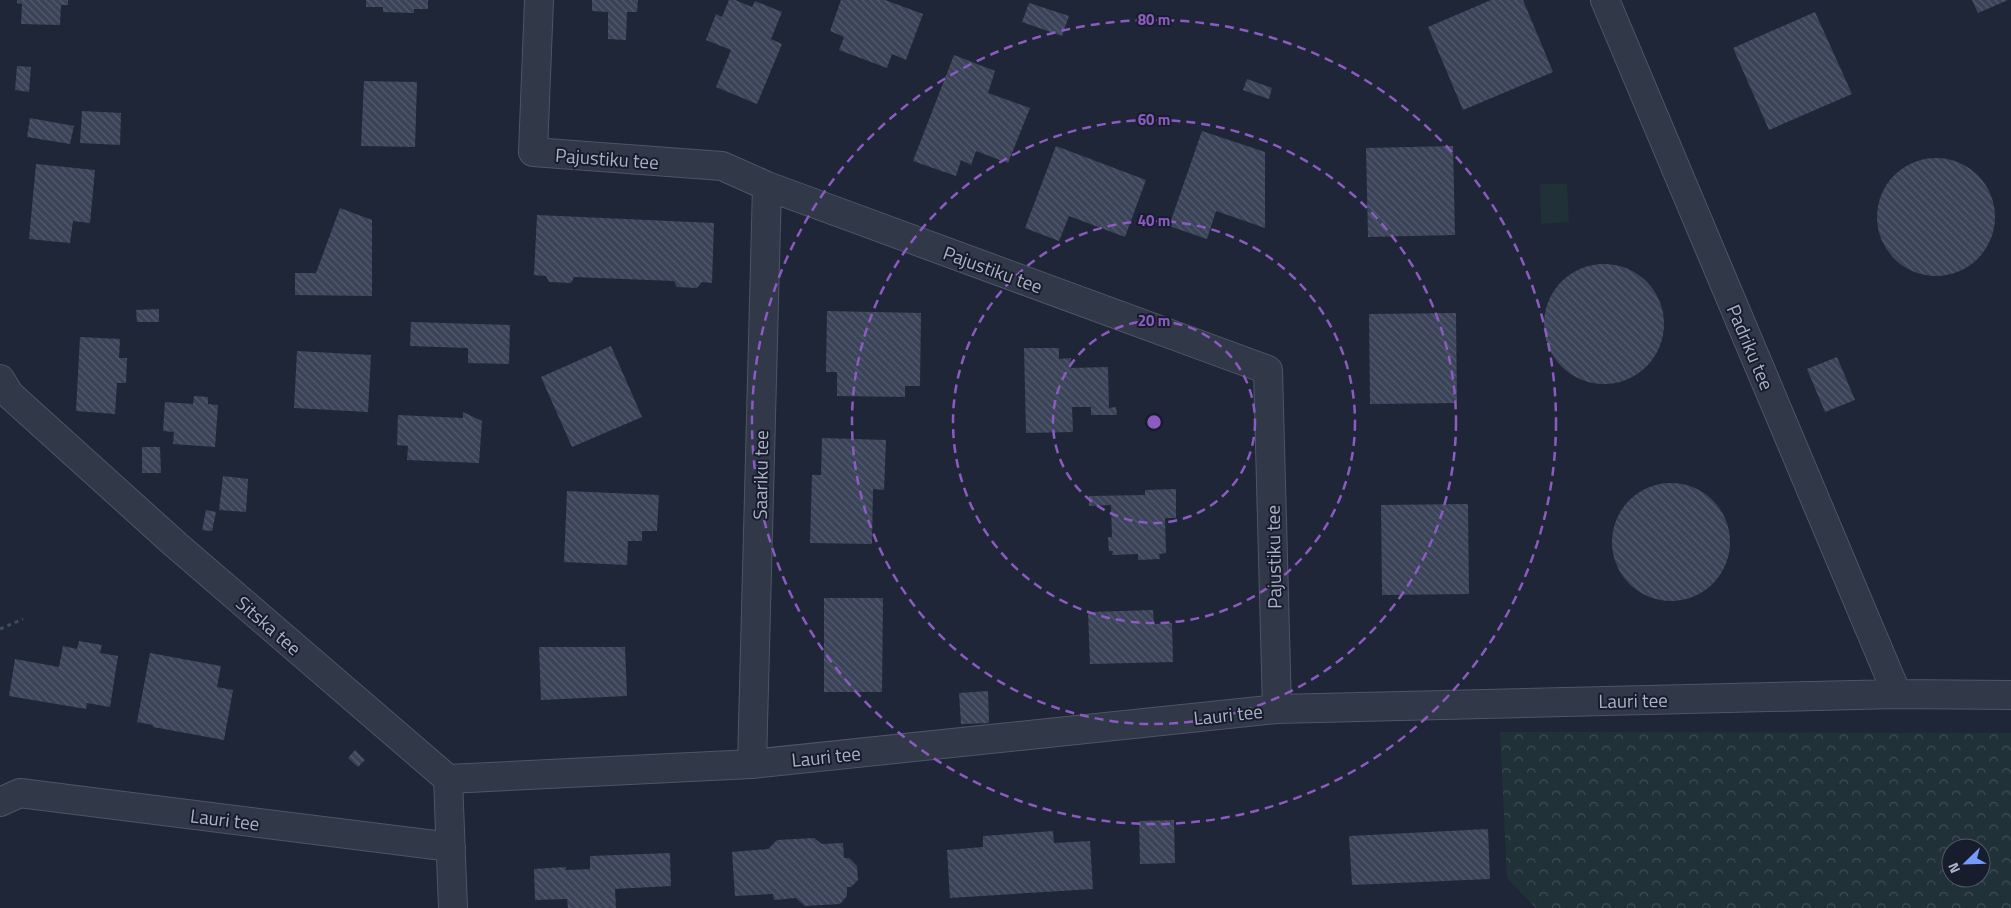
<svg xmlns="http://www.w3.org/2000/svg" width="2011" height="908" viewBox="0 0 2011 908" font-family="'Titillium Web',sans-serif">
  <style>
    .green { fill: #203238 }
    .forest { fill: url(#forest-crowns); fill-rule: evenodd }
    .building { fill: url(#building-back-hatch) }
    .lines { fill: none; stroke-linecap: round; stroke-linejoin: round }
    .street-casing { stroke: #4f5566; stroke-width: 30 }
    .path { stroke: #3a4e53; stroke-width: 3; stroke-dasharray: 4 4; stroke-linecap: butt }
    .street { stroke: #313848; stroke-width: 28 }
    .ring { fill: none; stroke: #8c5bc1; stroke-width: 2.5; stroke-dasharray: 9 6 }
    .labels { text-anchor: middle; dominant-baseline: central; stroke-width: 4; stroke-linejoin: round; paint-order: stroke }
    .street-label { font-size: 19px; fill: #abb2c5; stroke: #171d2c }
    .centre { fill: #8c5bc1; stroke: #171d2c; stroke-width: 2.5 }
    .ring-label { font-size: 15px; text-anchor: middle; font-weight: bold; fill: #8c5bc1; stroke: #171d2c; stroke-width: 4; stroke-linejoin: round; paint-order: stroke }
  </style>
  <defs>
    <pattern id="forest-crowns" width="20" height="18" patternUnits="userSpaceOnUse" patternTransform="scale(1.25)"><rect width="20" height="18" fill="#203238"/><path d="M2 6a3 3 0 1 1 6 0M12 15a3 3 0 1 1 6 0" fill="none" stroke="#3e4d53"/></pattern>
    <pattern id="building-back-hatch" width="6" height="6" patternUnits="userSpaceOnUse" patternTransform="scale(1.25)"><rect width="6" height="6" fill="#3a4358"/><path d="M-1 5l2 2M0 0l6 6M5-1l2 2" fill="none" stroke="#545c6e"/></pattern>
  </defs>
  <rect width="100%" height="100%" fill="#1e2637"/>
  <path class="green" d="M 1540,184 L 1567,184 L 1569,222 L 1541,224 Z"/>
  <path class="forest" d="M 1500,732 L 2011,733 L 2011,908 L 1536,908 L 1507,878 ZM 1951,848 L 1981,848 L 1981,878 L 1951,878 Z"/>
  <path class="building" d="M 17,0 L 68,0 L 68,5 L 61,5 L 60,25 L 21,24 L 22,4 L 17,3 Z
    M 366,0 L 428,0 L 428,9 L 414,9 L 414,13 L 383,12 L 383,7 L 366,7 Z
    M 592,0 L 638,0 L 637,12 L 627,12 L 626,40 L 608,39 L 608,12 L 592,11 Z
    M 729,0 L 735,0 L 752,7 L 755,1 L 782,12 L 771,39 L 782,44 L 757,104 L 716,87 L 731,50 L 706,40 L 716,14 L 722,17 Z
    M 841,0 L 885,0 L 923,14 L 906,60 L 892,54 L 887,68 L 839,50 L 844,37 L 830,31 Z
    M 1491,0 L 1523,0 L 1553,72 L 1463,110 L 1428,27 Z
    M 1972,0 L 2008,0 L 1978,13 Z
    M 1029,3 L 1069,16 L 1062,36 L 1022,22 Z
    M 1815,12 L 1852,94 L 1769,130 L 1733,48 Z
    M 954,55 L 995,71 L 988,93 L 1030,108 L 1008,163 L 976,151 L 971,165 L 961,160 L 956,176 L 913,161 Z
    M 17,66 L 31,67 L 29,92 L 15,90 Z
    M 1247,79 L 1272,88 L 1269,99 L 1243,90 Z
    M 364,81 L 417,82 L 415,147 L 361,146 Z
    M 82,111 L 121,113 L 120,145 L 80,143 Z
    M 30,118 L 74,126 L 70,144 L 27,137 Z
    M 1202,131 L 1265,152 L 1265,228 L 1216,211 L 1207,239 L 1169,226 Z
    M 1056,146 L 1146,180 L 1125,237 L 1069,216 L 1059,241 L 1025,228 Z
    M 1453,146 L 1455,235 L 1368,237 L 1366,148 Z
    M1877 217a59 59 0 1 1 118 0a59 59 0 1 1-118 0Z
    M 36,164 L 95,170 L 90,223 L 73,221 L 70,243 L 29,239 Z
    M 340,208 L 372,220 L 372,296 L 295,295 L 295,273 L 316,273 Z
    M 537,215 L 714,223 L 712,283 L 702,282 L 697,288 L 677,287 L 674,281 L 574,277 L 571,283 L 549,282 L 546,276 L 534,275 Z
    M1544 324a60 60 0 1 1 120 0a60 60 0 1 1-120 0Z
    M 159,309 L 159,322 L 137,322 L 136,310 Z
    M 827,311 L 921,313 L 920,386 L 905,386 L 905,397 L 837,396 L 837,372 L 826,372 Z
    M 1456,313 L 1457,403 L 1370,404 L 1369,314 Z
    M 411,322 L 510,325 L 509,364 L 468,363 L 468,348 L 410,346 Z
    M 80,337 L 120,339 L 119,358 L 127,358 L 126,383 L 117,383 L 115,414 L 76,411 Z
    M 611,346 L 642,417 L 572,447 L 541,377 Z
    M 1024,348 L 1059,348 L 1059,359 L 1071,358 L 1071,368 L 1108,367 L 1109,408 L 1116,407 L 1117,415 L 1091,415 L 1091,407 L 1072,407 L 1073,432 L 1026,433 Z
    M 297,351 L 371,355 L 368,412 L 294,408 Z
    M 1837,357 L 1855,400 L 1825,412 L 1807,369 Z
    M 194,396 L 208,397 L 208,404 L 218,405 L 215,447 L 173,444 L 174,432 L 163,431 L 165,402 L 193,404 Z
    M 463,412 L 482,421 L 479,463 L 407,460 L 408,446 L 397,445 L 398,415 L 463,418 Z
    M 822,438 L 886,440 L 884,490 L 873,489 L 872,544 L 810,543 L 812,475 L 821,475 Z
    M 142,447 L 160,447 L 161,473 L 142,473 Z
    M 223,476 L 248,479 L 246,512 L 219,510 Z
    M1612 542a59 59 0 1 1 118 0a59 59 0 1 1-118 0Z
    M 1176,489 L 1176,518 L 1165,518 L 1166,553 L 1159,554 L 1160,559 L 1138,560 L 1138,554 L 1112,555 L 1113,551 L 1109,551 L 1108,537 L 1112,537 L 1111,505 L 1089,506 L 1089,496 L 1145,495 L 1145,490 Z
    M 567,491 L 659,495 L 657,531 L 642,531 L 642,541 L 628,541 L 627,565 L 564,562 Z
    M 1468,504 L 1469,594 L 1382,595 L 1381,505 Z
    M 206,510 L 216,512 L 212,531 L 202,530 Z
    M 824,598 L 883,598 L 882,692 L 824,692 Z
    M 1153,610 L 1154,624 L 1172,623 L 1173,662 L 1090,664 L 1088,612 Z
    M 79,641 L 102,645 L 100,653 L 118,656 L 110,707 L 87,703 L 86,709 L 9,696 L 15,659 L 59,667 L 63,646 L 77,649 Z
    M 539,647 L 625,647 L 627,696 L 541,700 Z
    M 150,653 L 221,666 L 217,687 L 233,690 L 224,740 L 153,727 L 153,725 L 137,722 Z
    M 988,691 L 989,723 L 961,724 L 959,693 Z
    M 355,750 L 365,760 L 358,767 L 348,758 Z
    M 1174,820 L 1175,863 L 1140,864 L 1139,821 Z
    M 1488,829 L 1490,879 L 1352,885 L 1349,836 Z
    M 1053,831 L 1054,843 L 1090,841 L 1093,889 L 950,898 L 947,850 L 983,847 L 983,836 Z
    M 814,838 L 822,844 L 843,843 L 844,858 L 849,858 L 857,866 L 858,880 L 851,887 L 847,887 L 847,896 L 840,904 L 805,906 L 796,898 L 774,900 L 773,894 L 735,896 L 732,852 L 768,849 L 777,840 Z
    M 670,853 L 671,886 L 615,889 L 616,908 L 568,908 L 567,899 L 535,900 L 534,869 L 566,867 L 566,870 L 590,869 L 590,856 Z"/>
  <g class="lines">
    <g class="street-casing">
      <path id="street" d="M 539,0 L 533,152 L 722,166 L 767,186 L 1268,370 L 1277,709
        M 1605,0 L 1897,694
        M 0,379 L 10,395 L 175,544 L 448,779 L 453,908
        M 752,764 L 767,186
        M 448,779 L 752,764 L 1277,709 L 1897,694 L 2011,695
        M 0,802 L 20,793 L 451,847"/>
    </g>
    <path class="path" d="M 0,629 L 23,619"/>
    <use href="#street" class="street"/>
  </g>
  <g class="ring">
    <circle cx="1154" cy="422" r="101"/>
    <circle cx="1154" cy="422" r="201"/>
    <circle cx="1154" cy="422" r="302"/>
    <circle cx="1154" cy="422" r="402"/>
  </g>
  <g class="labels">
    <g class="street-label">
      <text transform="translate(607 158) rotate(4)">Pajustiku tee</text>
      <text transform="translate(993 269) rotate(20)">Pajustiku tee</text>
      <text transform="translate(1751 347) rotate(67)">Padriku tee</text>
      <text transform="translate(760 475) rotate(-89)">Saariku tee</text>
      <text transform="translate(1273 557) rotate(-91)">Pajustiku tee</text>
      <text transform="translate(269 625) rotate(41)">Sitska tee</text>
      <text transform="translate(1633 700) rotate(-1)">Lauri tee</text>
      <text transform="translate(1228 714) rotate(-6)">Lauri tee</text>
      <text transform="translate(826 756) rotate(-6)">Lauri tee</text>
      <text transform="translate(225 819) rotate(7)">Lauri tee</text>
    </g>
  </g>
  <circle cx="1154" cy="422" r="8" class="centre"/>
  <g class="ring-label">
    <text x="1154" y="25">80 m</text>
    <text x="1154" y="125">60 m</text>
    <text x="1154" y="226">40 m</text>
    <text x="1154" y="326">20 m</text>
  </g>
  <g transform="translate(1966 863) rotate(247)"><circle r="24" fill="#171d2c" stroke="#525969"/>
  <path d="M0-4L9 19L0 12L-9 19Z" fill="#779afe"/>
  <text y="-8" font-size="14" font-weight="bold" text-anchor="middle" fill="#abb2c5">N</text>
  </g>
</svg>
